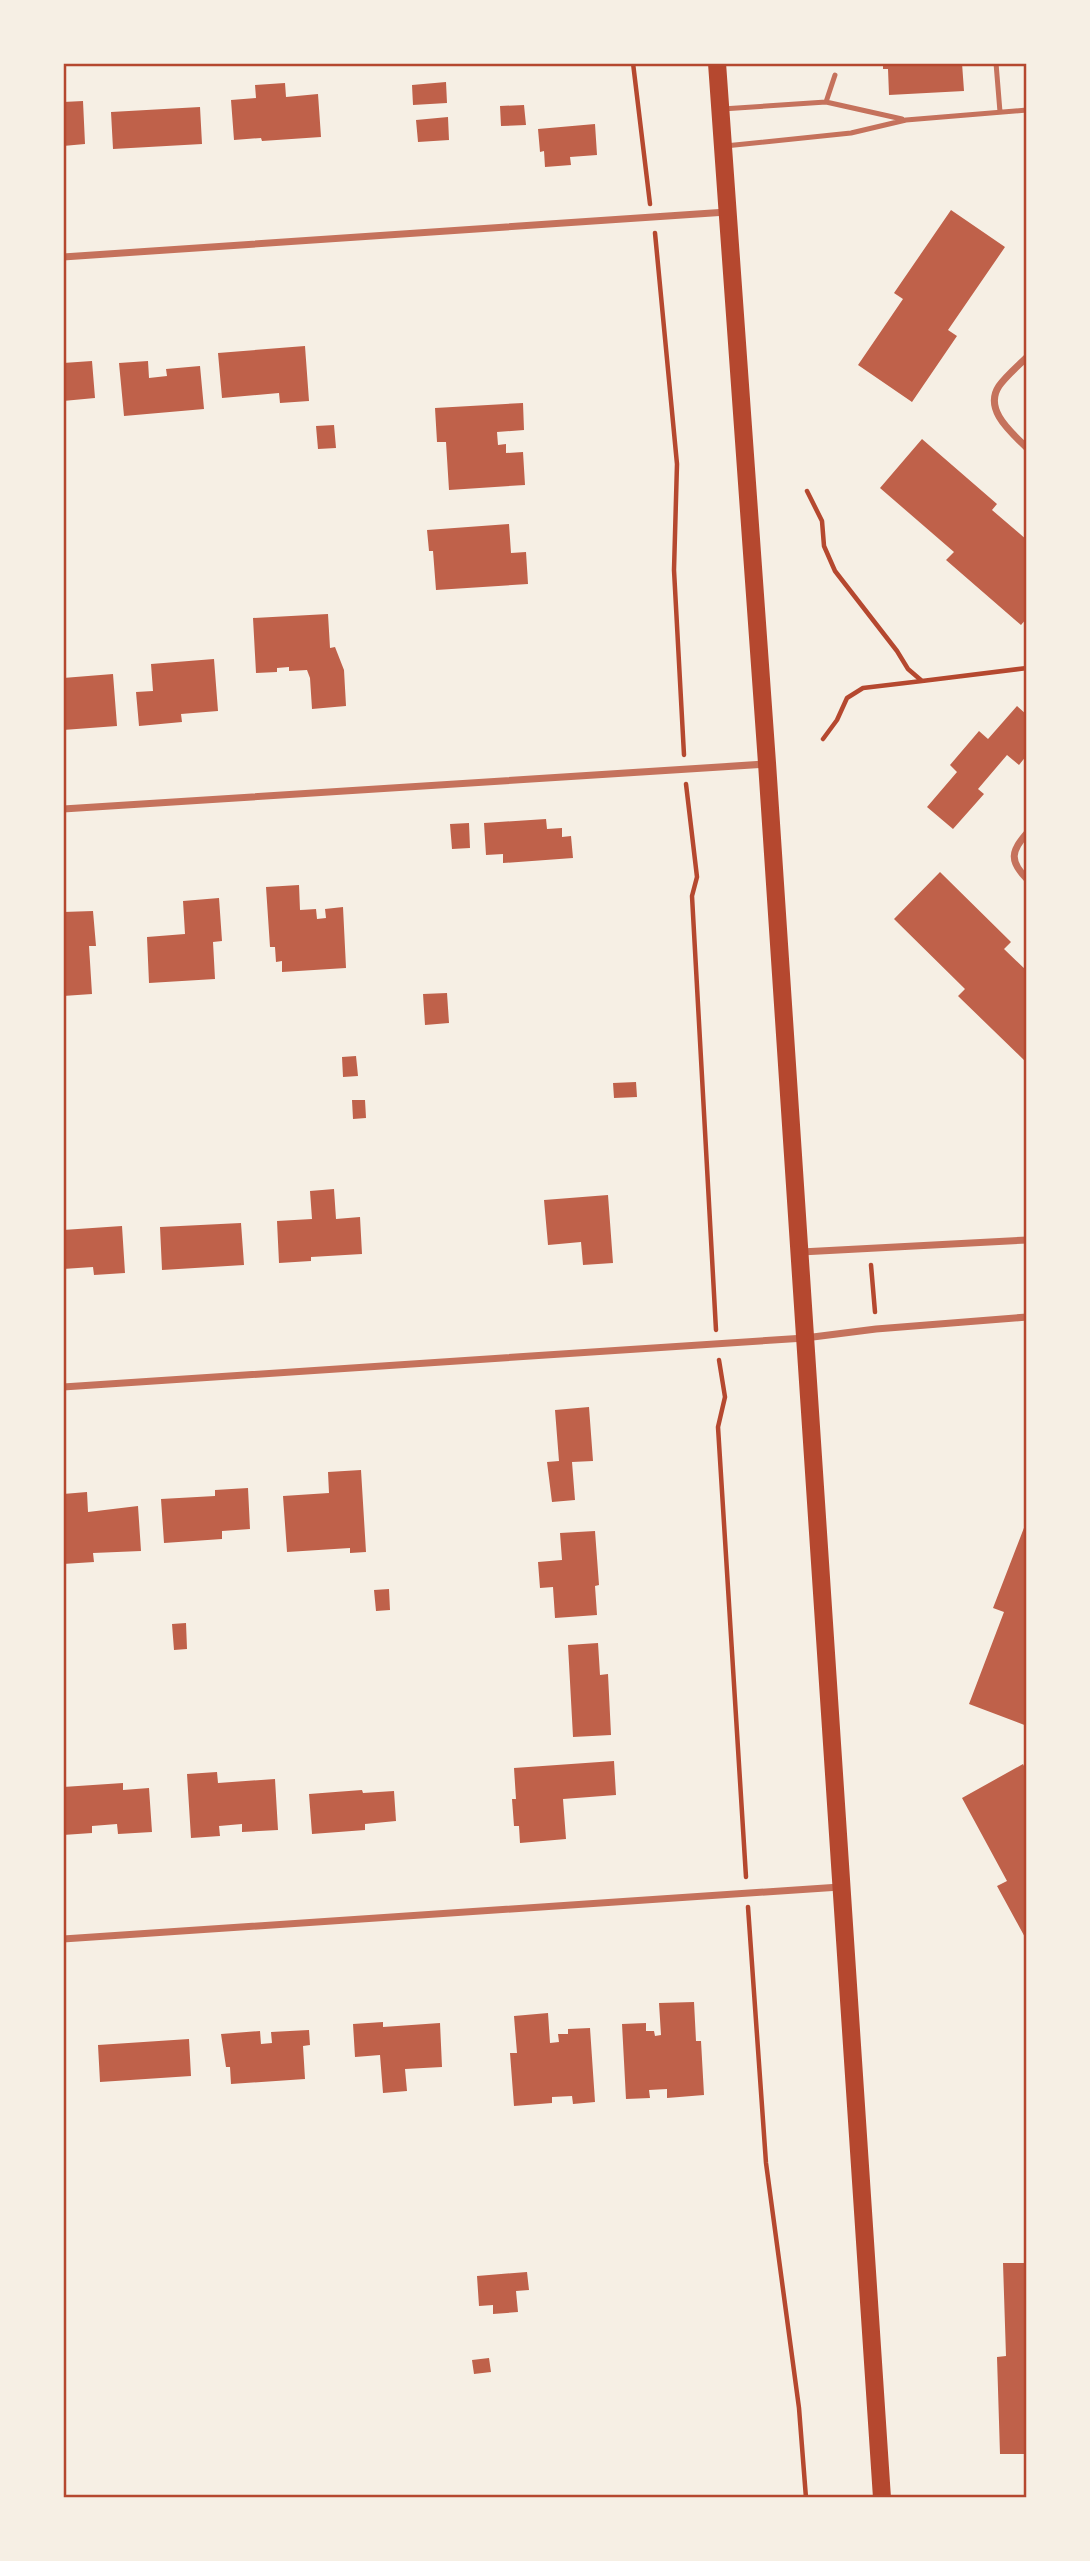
<svg xmlns="http://www.w3.org/2000/svg" width="1090" height="2561" viewBox="0 0 1090 2561" font-family="Lato,sans-serif">
  <style>
    .building { fill: #bf614a }
    .lines { fill: none; stroke-linecap: round; stroke-linejoin: round }
    .path { stroke: #b5482f; stroke-width: 4.5 }
    .service { stroke: #c5725c; stroke-width: 5 }
    .minor { stroke: #c5725c; stroke-width: 7 }
    .primary { stroke: #b5482f; stroke-width: 18 }
    .neatline { fill: none; stroke: #b5482f; stroke-width: 2.5 }
  </style>
  <rect width="100%" height="100%" fill="#f6efe4"/>
  <path class="building" d="M 883,63 L 962,63 L 964,91 L 889,95 L 888,69 L 883,69 Z
    M 446,82 L 447,103 L 413,105 L 412,85 Z
    M 285,83 L 286,97 L 318,94 L 321,137 L 262,141 L 261,138 L 234,140 L 231,100 L 256,98 L 255,85 Z
    M 83,101 L 85,144 L 63,146 L 63,102 Z
    M 524,105 L 526,125 L 501,126 L 500,106 Z
    M 200,107 L 202,144 L 113,149 L 111,112 Z
    M 448,117 L 449,140 L 418,142 L 416,120 Z
    M 595,124 L 597,155 L 570,157 L 571,165 L 545,167 L 544,151 L 540,152 L 538,129 Z
    M 951,210 L 1005,247 L 948,330 L 957,336 L 912,402 L 858,365 L 903,299 L 894,293 Z
    M 305,346 L 309,401 L 280,403 L 279,393 L 222,398 L 218,353 Z
    M 92,361 L 95,398 L 63,401 L 63,363 Z
    M 148,361 L 149,378 L 167,376 L 166,369 L 200,366 L 204,409 L 124,416 L 119,363 Z
    M 523,403 L 524,430 L 497,432 L 498,445 L 506,444 L 506,453 L 523,452 L 525,485 L 449,490 L 446,442 L 437,442 L 435,408 Z
    M 334,425 L 336,448 L 318,449 L 316,426 Z
    M 922,439 L 997,504 L 992,510 L 1027,540 L 1027,618 L 1021,625 L 946,560 L 954,552 L 880,488 Z
    M 509,524 L 511,553 L 526,552 L 528,584 L 436,590 L 433,551 L 429,551 L 427,530 Z
    M 328,614 L 330,648 L 335,647 L 344,670 L 346,706 L 312,709 L 310,678 L 307,670 L 289,671 L 289,667 L 277,668 L 277,672 L 256,673 L 253,618 Z
    M 214,659 L 218,711 L 181,714 L 182,722 L 139,726 L 136,692 L 153,691 L 151,664 Z
    M 113,674 L 117,726 L 63,730 L 63,678 Z
    M 1017,706 L 1027,715 L 1027,755 L 1019,765 L 1007,755 L 978,789 L 984,794 L 953,829 L 927,807 L 957,772 L 950,765 L 979,731 L 988,739 Z
    M 546,819 L 547,829 L 562,828 L 562,837 L 571,836 L 573,858 L 503,863 L 503,854 L 486,855 L 484,823 Z
    M 469,823 L 470,848 L 452,849 L 450,824 Z
    M 940,872 L 1011,942 L 1004,949 L 1027,971 L 1027,1063 L 958,996 L 965,989 L 894,919 Z
    M 299,885 L 300,910 L 316,909 L 317,919 L 326,918 L 325,909 L 343,907 L 346,968 L 282,972 L 282,961 L 276,962 L 275,947 L 270,947 L 266,887 Z
    M 219,898 L 222,941 L 213,942 L 215,979 L 149,983 L 147,937 L 185,934 L 183,901 Z
    M 93,911 L 96,946 L 89,946 L 92,994 L 63,996 L 63,912 Z
    M 447,993 L 449,1023 L 425,1025 L 423,994 Z
    M 356,1056 L 358,1076 L 343,1077 L 342,1057 Z
    M 636,1082 L 637,1097 L 614,1098 L 613,1083 Z
    M 352,1100 L 365,1100 L 366,1118 L 353,1119 Z
    M 334,1189 L 336,1219 L 360,1217 L 362,1254 L 311,1257 L 311,1261 L 279,1263 L 277,1221 L 312,1219 L 310,1191 Z
    M 608,1195 L 613,1263 L 583,1265 L 581,1242 L 548,1245 L 544,1200 Z
    M 241,1223 L 244,1265 L 162,1270 L 160,1227 Z
    M 122,1226 L 125,1273 L 94,1275 L 93,1267 L 63,1269 L 63,1230 Z
    M 589,1407 L 593,1461 L 572,1462 L 575,1500 L 552,1502 L 547,1462 L 559,1461 L 555,1410 Z
    M 361,1470 L 366,1552 L 350,1553 L 350,1548 L 287,1552 L 283,1496 L 329,1493 L 328,1472 Z
    M 248,1488 L 250,1529 L 222,1531 L 222,1539 L 164,1543 L 161,1499 L 215,1496 L 215,1490 Z
    M 87,1492 L 88,1512 L 138,1506 L 141,1551 L 93,1553 L 94,1562 L 63,1564 L 63,1494 Z
    M 1027,1520 L 1027,1726 L 969,1704 L 1004,1612 L 993,1608 Z
    M 595,1531 L 599,1585 L 595,1586 L 597,1615 L 555,1618 L 553,1587 L 540,1588 L 538,1562 L 562,1560 L 560,1533 Z
    M 389,1589 L 390,1610 L 376,1611 L 374,1590 Z
    M 186,1623 L 187,1649 L 174,1650 L 172,1624 Z
    M 598,1643 L 600,1675 L 608,1674 L 611,1735 L 573,1737 L 568,1645 Z
    M 614,1761 L 616,1795 L 563,1799 L 566,1839 L 520,1843 L 519,1826 L 514,1826 L 512,1799 L 516,1799 L 514,1768 Z
    M 1023,1764 L 1027,1772 L 1027,1941 L 997,1886 L 1007,1881 L 962,1798 Z
    M 217,1772 L 218,1783 L 275,1779 L 278,1830 L 242,1832 L 242,1824 L 219,1826 L 220,1836 L 191,1838 L 187,1774 Z
    M 123,1783 L 123,1790 L 149,1788 L 152,1832 L 118,1834 L 117,1824 L 92,1826 L 92,1833 L 63,1835 L 63,1787 Z
    M 362,1790 L 363,1793 L 394,1791 L 396,1821 L 365,1824 L 365,1830 L 312,1834 L 309,1794 Z
    M 694,2002 L 696,2041 L 701,2041 L 704,2095 L 667,2098 L 667,2089 L 649,2090 L 650,2098 L 626,2099 L 622,2024 L 646,2023 L 646,2031 L 654,2031 L 655,2036 L 661,2035 L 659,2003 Z
    M 548,2013 L 550,2043 L 559,2042 L 558,2034 L 568,2034 L 568,2029 L 590,2028 L 595,2102 L 573,2104 L 572,2096 L 552,2097 L 552,2103 L 514,2106 L 510,2053 L 517,2053 L 514,2016 Z
    M 383,2022 L 383,2027 L 440,2023 L 442,2067 L 405,2069 L 407,2091 L 383,2093 L 380,2055 L 355,2057 L 353,2024 Z
    M 309,2030 L 310,2045 L 303,2046 L 305,2079 L 231,2084 L 230,2067 L 226,2067 L 221,2034 L 260,2031 L 261,2044 L 272,2043 L 271,2032 Z
    M 189,2039 L 191,2076 L 100,2082 L 98,2045 Z
    M 1003,2263 L 1027,2263 L 1027,2454 L 1000,2454 L 997,2357 L 1006,2356 Z
    M 527,2272 L 529,2290 L 516,2291 L 518,2312 L 493,2314 L 493,2305 L 479,2306 L 477,2276 Z
    M 489,2358 L 491,2372 L 474,2374 L 472,2360 Z"/>
  <g class="lines">
    <path class="path" d="M 633,63 L 650,204
      M 655,233 L 677,464 L 674,570 L 684,755
      M 807,491 L 822,521 L 824,546 L 835,571 L 897,651 L 908,669 L 922,681 L 863,688 L 847,698 L 837,720 L 823,739
      M 922,681 L 1027,668
      M 686,784 L 697,877 L 692,896 L 716,1330
      M 871,1265 L 875,1312
      M 719,1360 L 725,1397 L 718,1427 L 746,1877
      M 748,1907 L 766,2163 L 799,2408 L 806,2498"/>
    <path class="service" d="M 996,63 L 1000,112
      M 826,102 L 835,75
      M 722,109 L 826,102 L 902,119
      M 725,146 L 851,133 L 906,120 L 1027,110"/>
    <path class="minor" d="M 63,257 L 727,212
      M 1027,357 C 1018,366 1006,376 999,386 C 983,410 1012,433 1027,448
      M 63,809 L 766,764
      M 1027,833 C 1011,851 1009,861 1027,879
      M 801,1252 L 1027,1240
      M 63,1387 L 805,1338 L 876,1329 L 1027,1317
      M 63,1939 L 840,1887"/>
    <path class="primary" d="M 717,63 L 767,763 L 882,2498"/>
  </g>
  <rect width="1090" height="2561" fill="none" stroke="#f6efe4" stroke-width="130"/>
  <rect x="65" y="65" width="960" height="2431" class="neatline"/>
</svg>
